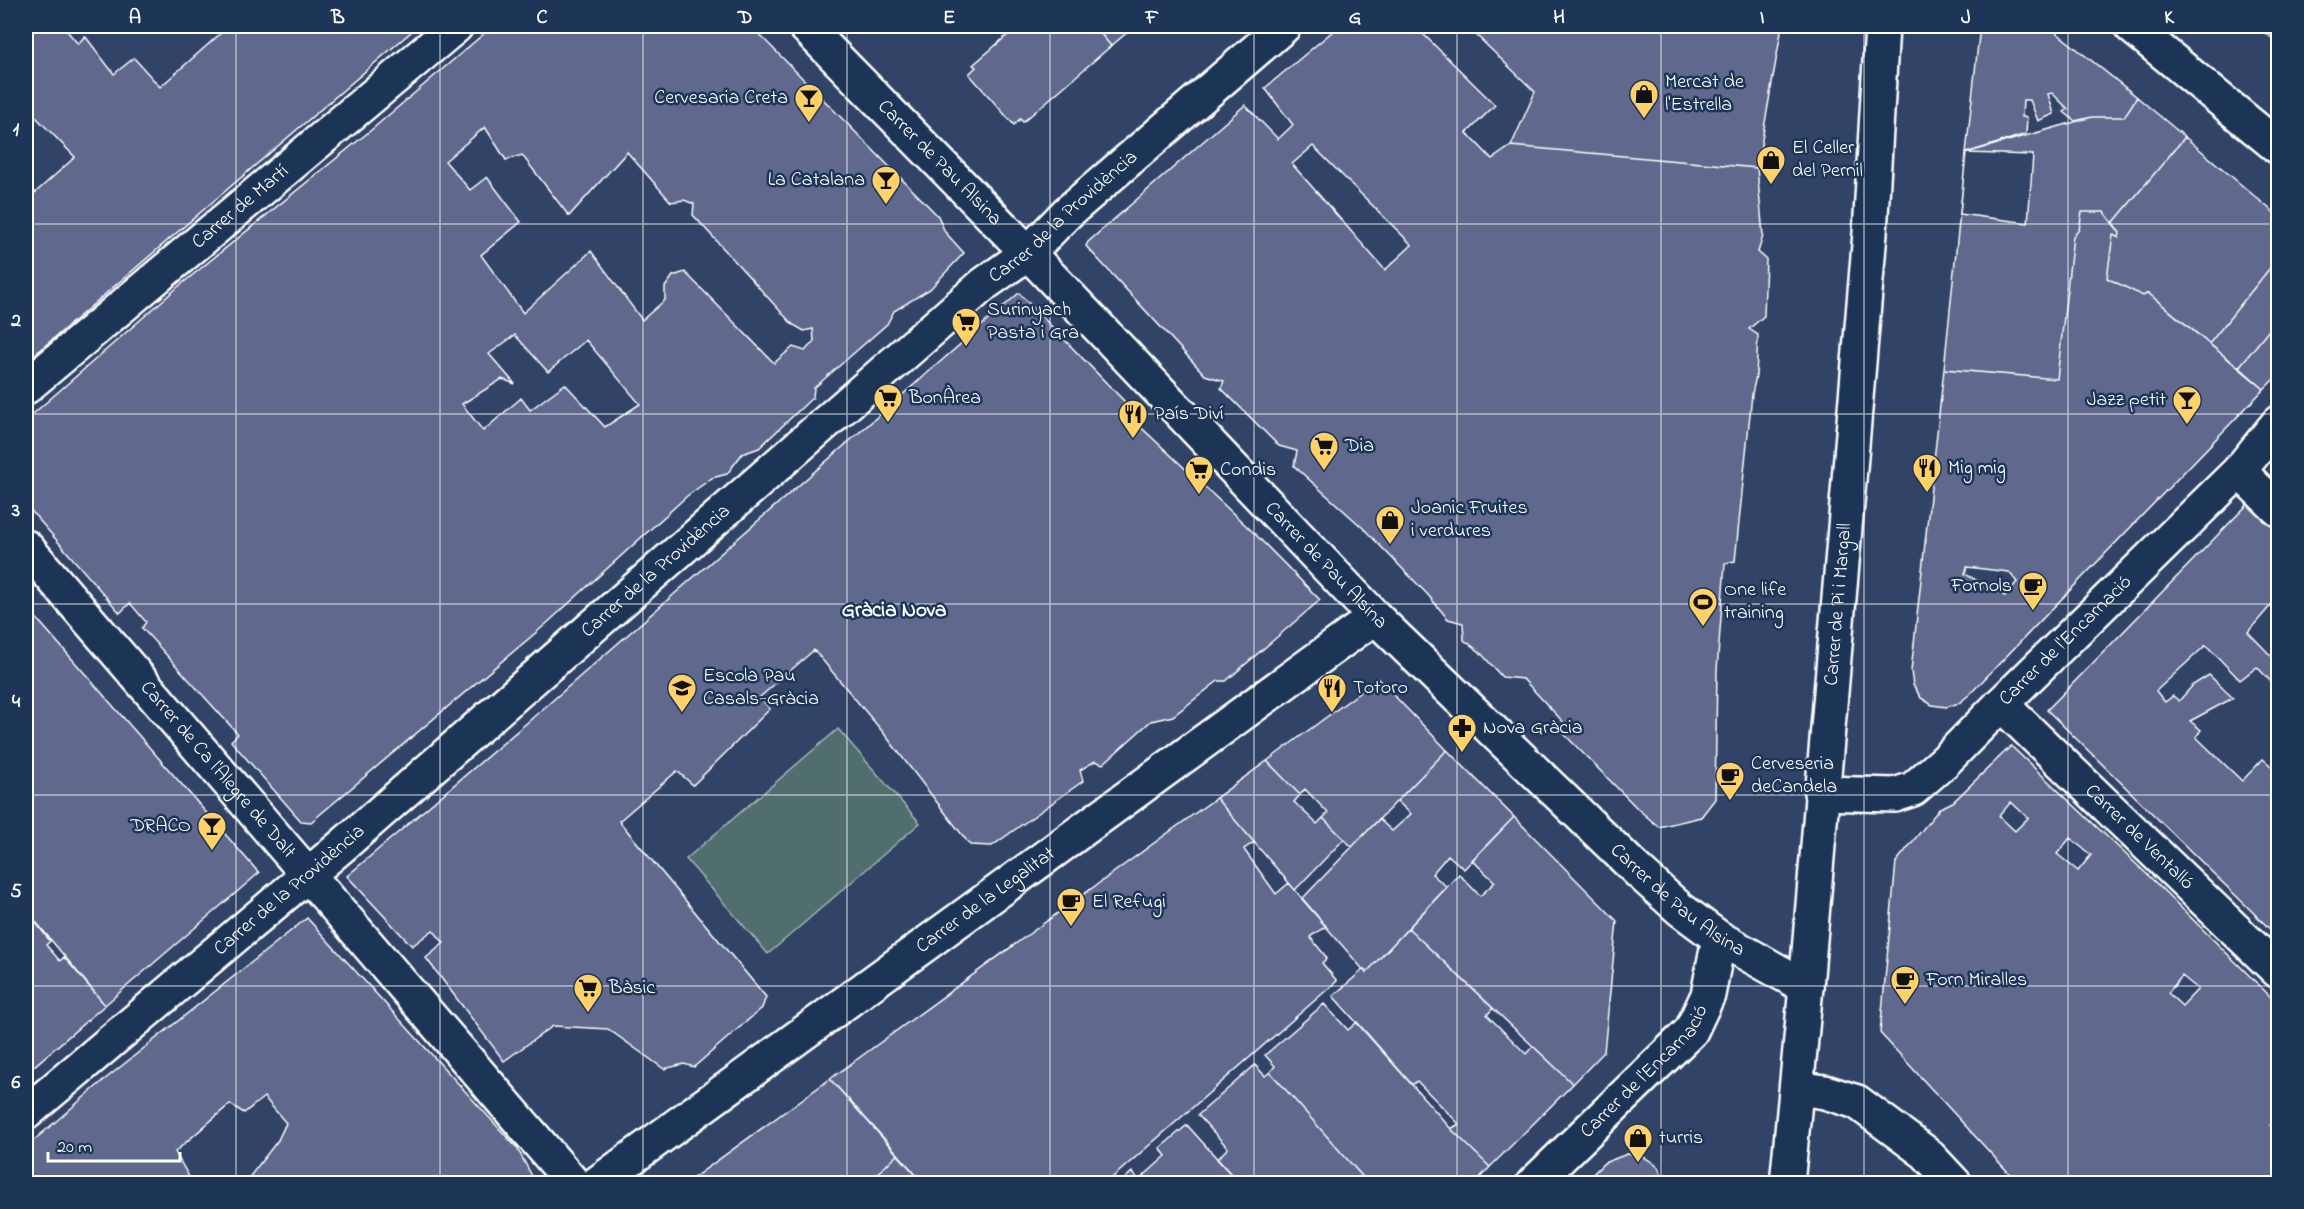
<svg xmlns="http://www.w3.org/2000/svg" width="2304" height="1209" viewBox="0 0 2304 1209" font-family="'Indie Flower',sans-serif">
  <style>
    .green { fill: #4f6e6d; stroke: #a7b6b6; stroke-width: 1.5 }
    .building { fill: #61678d; stroke: #fff; stroke-width: 1.5; fill-rule: evenodd }
    .lines { fill: none; stroke-linecap: round; stroke-linejoin: round }
    .minor-casing { stroke: #fff; stroke-width: 38 }
    .minor { stroke: #1d3557; stroke-width: 33 }
    .grid { fill: none; stroke: #fff; stroke-width: 1.5; stroke-opacity: 0.55 }
    .labels { text-anchor: middle; dominant-baseline: central; stroke-width: 5; stroke-linejoin: round; paint-order: stroke }
    .poi-label { font-size: 20px; fill: #fff; stroke: #1d3557; text-anchor: start }
    .street-label { font-size: 20px; fill: #fff; stroke: #1d3557 }
    .neighbourhood-label { font-size: 21px; font-weight: bold; fill: #fff; stroke: #1d3557 }
    .neatline { fill: none; stroke: #fff; stroke-width: 2 }
    .grid-label { font-size: 20px; text-anchor: middle; font-weight: bold; fill: #fff }
  </style>
  <rect width="100%" height="100%" fill="#314467"/>
  <filter id="ink" filterUnits="userSpaceOnUse"><feTurbulence type="fractalNoise" baseFrequency=".0167" numOctaves="2"/><feDisplacementMap in="SourceGraphic" scale="12" xChannelSelector="R" yChannelSelector="G"/><feConvolveMatrix kernelMatrix="1 2 1 2 8 2 1 2 1" color-interpolation-filters="sRGB"/></filter>
  <g filter="url(#ink)">
    <path class="green" d="M 838,729 L 920,823 L 768,954 L 686,859 Z"/>
    <path class="building" d="M 26,26 L 63,26 L 78,44 L 85,36 L 114,74 L 134,58 L 160,87 L 229,26 L 418,26 L 26,362 L 26,201 L 75,157 L 26,107 Z
      M 493,26 L 741,26 L 748,33 L 756,31 L 938,216 L 945,232 L 964,253 L 930,289 L 894,311 L 887,324 L 814,388 L 813,397 L 759,448 L 742,454 L 727,474 L 712,478 L 687,496 L 545,625 L 311,822 L 301,821 L 231,741 L 238,734 L 142,628 L 146,622 L 130,603 L 120,613 L 26,505 L 26,420 L 179,286 L 370,131 ZM 485,127 L 506,160 L 522,155 L 569,216 L 627,152 L 671,202 L 684,200 L 694,204 L 693,215 L 792,324 L 804,331 L 813,329 L 814,341 L 805,351 L 793,347 L 774,363 L 685,272 L 673,276 L 665,287 L 665,300 L 642,320 L 591,251 L 523,313 L 481,255 L 521,222 L 487,177 L 470,190 L 445,161 ZM 515,335 L 548,372 L 586,340 L 640,404 L 605,427 L 565,384 L 530,410 L 521,398 L 483,431 L 462,404 L 502,379 L 515,384 L 489,354 Z
      M 1018,26 L 1094,26 L 1111,46 L 1023,122 L 1020,119 L 1014,125 L 969,74 L 976,67 L 973,65 Z
      M 1094,26 L 1135,26 L 1111,46 Z
      M 1339,26 L 1415,26 L 1495,105 L 1467,133 L 1492,159 L 1511,146 L 1757,168 L 1763,236 L 1758,252 L 1766,259 L 1764,316 L 1749,329 L 1758,335 L 1756,376 L 1752,394 L 1735,561 L 1725,563 L 1717,670 L 1715,799 L 1701,817 L 1659,827 L 1639,810 L 1564,734 L 1568,727 L 1523,679 L 1502,677 L 1480,652 L 1464,640 L 1463,623 L 1448,619 L 1428,595 L 1362,527 L 1294,466 L 1297,451 L 1279,446 L 1221,388 L 1224,381 L 1205,375 L 1086,246 L 1088,242 L 1245,105 L 1278,139 L 1293,125 L 1265,88 ZM 1313,146 L 1412,245 L 1385,270 L 1292,164 Z
      M 1467,26 L 1778,26 L 1781,32 L 1757,168 L 1511,146 L 1535,92 Z
      M 1980,26 L 2048,26 L 2137,97 L 2124,117 L 2092,117 L 2075,121 L 2064,112 L 2068,109 L 2052,93 L 2048,94 L 2054,114 L 2038,121 L 2030,100 L 2023,100 L 2022,117 L 2027,117 L 2026,134 L 1966,153 Z
      M 2257,26 L 2278,26 L 2278,43 Z
      M 2137,97 L 2185,137 L 2113,223 L 2104,212 L 2082,212 L 2079,230 L 2073,236 L 2057,379 L 1944,369 L 1966,153 L 2092,117 L 2124,117 Z
      M 2185,137 L 2278,216 L 2278,258 L 2209,344 L 2148,293 L 2143,296 L 2107,278 L 2113,235 L 2119,238 L 2120,233 L 2113,223 Z
      M 1966,153 L 2033,155 L 2028,223 L 1960,214 Z
      M 2082,212 L 2104,212 L 2120,233 L 2119,238 L 2113,235 L 2107,278 L 2143,296 L 2148,293 L 2264,389 L 1969,695 L 1959,703 L 1946,707 L 1932,705 L 1921,698 L 1913,685 L 1911,671 L 1944,369 L 2057,379 L 2073,236 L 2079,230 ZM 1967,567 L 2009,572 L 2017,582 L 2005,596 L 1965,574 Z
      M 2278,258 L 2278,319 L 2239,367 L 2209,344 Z
      M 1019,293 L 1124,401 L 1130,417 L 1254,533 L 1320,600 L 1226,681 L 1218,681 L 1173,716 L 1151,721 L 1103,764 L 1095,761 L 1080,770 L 1083,781 L 992,846 L 970,845 L 882,731 L 814,650 L 760,697 L 770,709 L 693,785 L 677,771 L 619,821 L 766,997 L 762,1008 L 694,1067 L 684,1064 L 664,1069 L 608,1029 L 553,1026 L 504,1061 L 426,958 L 444,943 L 433,930 L 412,946 L 347,876 L 529,721 Z
      M 2278,319 L 2278,375 L 2264,389 L 2239,367 Z
      M 2250,502 L 2278,527 L 2278,597 L 2248,632 L 2278,663 L 2278,689 L 2257,667 L 2240,680 L 2206,645 L 2156,691 L 2165,702 L 2173,696 L 2179,701 L 2193,685 L 2209,675 L 2233,698 L 2190,721 L 2201,730 L 2196,737 L 2242,781 L 2263,759 L 2278,772 L 2278,937 L 2047,710 Z
      M 31,612 L 259,873 L 105,1005 L 26,910 L 26,617 Z
      M 1378,679 L 1447,750 L 1352,847 L 1323,818 L 1328,813 L 1305,789 L 1300,795 L 1267,761 Z
      M 2011,746 L 2153,880 L 2278,1004 L 2278,1117 L 2270,1125 L 2278,1137 L 2278,1176 L 2272,1184 L 2019,1184 L 1880,1033 L 1896,862 L 1940,808 L 1953,802 ZM 2011,802 L 2028,818 L 2015,831 L 1999,816 ZM 2070,838 L 2091,855 L 2078,871 L 2057,854 ZM 2182,976 L 2198,989 L 2182,1006 L 2168,993 Z
      M 1447,750 L 1514,817 L 1464,869 L 1448,855 L 1432,874 L 1447,887 L 1366,973 L 1302,899 L 1379,819 L 1392,831 L 1411,814 L 1397,801 Z
      M 1267,761 L 1300,795 L 1294,802 L 1317,824 L 1323,818 L 1344,839 L 1295,890 L 1216,798 Z
      M 1216,798 L 1254,842 L 1244,849 L 1245,851 L 1276,894 L 1289,883 L 1326,926 L 1310,937 L 1327,958 L 1322,963 L 1337,981 L 1105,1184 L 924,1184 L 830,1079 Z
      M 1514,817 L 1617,921 L 1604,1052 L 1573,1084 L 1408,928 L 1459,874 L 1480,896 L 1495,882 L 1472,860 Z
      M 26,910 L 50,941 L 46,945 L 60,961 L 64,957 L 105,1005 L 26,1073 Z
      M 307,918 L 517,1148 L 533,1178 L 525,1184 L 244,1184 L 278,1140 L 286,1123 L 264,1097 L 244,1113 L 230,1104 L 175,1152 L 193,1184 L 26,1184 L 26,1147 L 104,1080 Z
      M 1408,928 L 1493,1008 L 1487,1015 L 1526,1054 L 1533,1046 L 1573,1084 L 1490,1167 L 1451,1129 L 1459,1124 L 1417,1081 L 1412,1085 L 1333,996 L 1364,969 L 1366,973 Z
      M 1324,1004 L 1348,1030 L 1357,1022 L 1451,1129 L 1490,1167 L 1474,1184 L 1369,1184 L 1270,1072 L 1275,1066 L 1265,1055 Z
      M 1255,1065 L 1265,1076 L 1270,1072 L 1369,1184 L 1240,1184 L 1217,1159 L 1228,1148 L 1198,1115 Z
      M 830,1079 L 898,1154 L 866,1184 L 685,1184 Z
      M 1187,1125 L 1240,1184 L 1119,1184 L 1132,1172 L 1139,1180 L 1166,1156 L 1160,1148 Z
      M 898,1154 L 924,1184 L 866,1184 Z
      M 1627,1154 L 1642,1156 L 1649,1160 L 1658,1167 L 1662,1177 L 1662,1184 L 1583,1184 L 1604,1163 Z"/>
    <g class="lines">
      <g class="minor-casing">
        <g id="minor">
          <path id="s1" d="M 805,26 L 1028,253 L 1375,617 L 1639,872 L 1680,909 L 1719,938 L 1806,987"/>
          <path d="M 2131,26 L 2278,147"/>
          <path id="s2" d="M 26,387 L 456,26"/>
          <path d="M 2239,471 L 2278,509"/>
          <path id="s3" d="M 26,547 L 574,1184"/>
          <path id="s4" d="M 2001,704 L 2278,971"/>
          <path id="s5" d="M 1821,793 L 1895,795 L 1913,789 L 1945,761 L 2001,704 L 2239,471 L 2278,423"/>
          <path d="M 1797,1088 L 1825,1092 L 1857,1102 L 1926,1153 L 1955,1184"/>
          <path id="s6" d="M 26,1113 L 342,846 L 984,284 L 1028,253 L 1067,213 L 1284,26"/>
          <path id="s7" d="M 596,1184 L 1375,617"/>
          <path id="s8" d="M 1533,1184 L 1691,1031 L 1708,995 L 1719,938"/>
          <path id="s9" d="M 1787,1184 L 1806,987 L 1870,233 L 1882,26"/>
        </g>
      </g>
      <use href="#minor" class="minor"/>
    </g>
  </g>
  <path class="grid" d="M 236,26 L 236,1184M 440,26 L 440,1184M 643,26 L 643,1184M 847,26 L 847,1184M 1050,26 L 1050,1184M 1254,26 L 1254,1184M 1457,26 L 1457,1184M 1661,26 L 1661,1184M 1864,26 L 1864,1184M 2068,26 L 2068,1184M 26,224 L 2278,224M 26,414 L 2278,414M 26,604 L 2278,604M 26,795 L 2278,795M 26,986 L 2278,986"/>
  <defs>
    <g id="shop-pin" transform="scale(1.5)"><path d="M0 17L-7.5 6A9.5 9.5 0 1 1 7.5 6Z" fill="#ffd166" stroke="#1d3557"/><path d="M-5-2.5h2.3a2.7 3.5 0 0 1 5.4 0H5L5.5 6h-11ZM-1.5-2.5h3a1.5 2.3 0 0 0-3 0Z" fill="#111"/></g>
    <g id="bar-pin" transform="scale(1.5)"><path d="M0 17L-7.5 6A9.5 9.5 0 1 1 7.5 6Z" fill="#ffd166" stroke="#1d3557"/><path d="M-6-5H6L.8 .8V4.5H3.5V6h-7V4.5H-.8V.8Z" fill="#111"/></g>
    <g id="supermarket-pin" transform="scale(1.5)"><path d="M0 17L-7.5 6A9.5 9.5 0 1 1 7.5 6Z" fill="#ffd166" stroke="#1d3557"/><path d="M-6-5.5h2.5l.6 2H6L4.5 2H-2.5L-4.4-4H-6ZM-1.5 3.2a1.3 1.3 0 1 0 .1 0ZM3 3.2a1.3 1.3 0 1 0 .1 0Z" fill="#111"/></g>
    <g id="restaurant-pin" transform="scale(1.5)"><path d="M0 17L-7.5 6A9.5 9.5 0 1 1 7.5 6Z" fill="#ffd166" stroke="#1d3557"/><path d="M-5-6h1v4h1v-4h1v4h1v-4h1v5L-1.5 .5V6h-2V.5L-5-1ZM5-6V6H3V1.5H1.5Q1.5-4 5-6Z" fill="#111"/></g>
    <g id="cafe-pin" transform="scale(1.5)"><path d="M0 17L-7.5 6A9.5 9.5 0 1 1 7.5 6Z" fill="#ffd166" stroke="#1d3557"/><path d="M-5.5-4.5H6V0H3Q3 3.5 0 3.5H-2.5Q-5.5 3.5-5.5 0ZM3-3.2v2h1.7v-2ZM-6 4.5H4V6H-6Z" fill="#111"/></g>
    <g id="stadium-pin" transform="scale(1.5)"><path d="M0 17L-7.5 6A9.5 9.5 0 1 1 7.5 6Z" fill="#ffd166" stroke="#1d3557"/><path d="M0-5a6.5 5 0 1 0 0 10a6.5 5 0 1 0 0-10ZM-3.5-1.8h7v3.6h-7Z" fill="#111"/></g>
    <g id="school-pin" transform="scale(1.5)"><path d="M0 17L-7.5 6A9.5 9.5 0 1 1 7.5 6Z" fill="#ffd166" stroke="#1d3557"/><path d="M0-5L7-2L0 1L-7-2ZM-4 1L0 2.5L4 1V4Q0 6-4 4Z" fill="#111"/></g>
    <g id="pharmacy-pin" transform="scale(1.5)"><path d="M0 17L-7.5 6A9.5 9.5 0 1 1 7.5 6Z" fill="#ffd166" stroke="#1d3557"/><path d="M-2-6h4v4h4v4h-4v4h-4v-4h-4v-4h4Z" fill="#111"/></g>
  </defs>
  <g fill-rule="evenodd">
    <use href="#shop-pin" x="1644" y="94"/>
    <use href="#bar-pin" x="809" y="98"/>
    <use href="#shop-pin" x="1771" y="160"/>
    <use href="#bar-pin" x="886" y="180"/>
    <use href="#supermarket-pin" x="966" y="322"/>
    <use href="#supermarket-pin" x="888" y="398"/>
    <use href="#bar-pin" x="2187" y="400"/>
    <use href="#restaurant-pin" x="1133" y="414"/>
    <use href="#supermarket-pin" x="1324" y="446"/>
    <use href="#restaurant-pin" x="1927" y="468"/>
    <use href="#supermarket-pin" x="1199" y="470"/>
    <use href="#shop-pin" x="1390" y="520"/>
    <use href="#cafe-pin" x="2033" y="586"/>
    <use href="#stadium-pin" x="1703" y="602"/>
    <use href="#school-pin" x="682" y="688"/>
    <use href="#restaurant-pin" x="1332" y="688"/>
    <use href="#pharmacy-pin" x="1462" y="728"/>
    <use href="#cafe-pin" x="1730" y="776"/>
    <use href="#bar-pin" x="212" y="826"/>
    <use href="#cafe-pin" x="1071" y="902"/>
    <use href="#cafe-pin" x="1905" y="980"/>
    <use href="#supermarket-pin" x="588" y="988"/>
    <use href="#shop-pin" x="1638" y="1138"/>
  </g>
  <g class="labels">
    <g class="poi-label">
      <text x="1665" y="82">Mercat de<tspan x="1665" dy="23">l'Estrella</tspan></text>
      <text x="788" y="98" text-anchor="end">Cervesaria Creta</text>
      <text x="1792" y="148">El Celler<tspan x="1792" dy="23">del Pernil</tspan></text>
      <text x="865" y="180" text-anchor="end">La Catalana</text>
      <text x="987" y="310">Surinyach<tspan x="987" dy="23">Pasta i Gra</tspan></text>
      <text x="909" y="398">BonÀrea</text>
      <text x="2166" y="400" text-anchor="end">Jazz petit</text>
      <text x="1154" y="414">País Diví</text>
      <text x="1345" y="446">Dia</text>
      <text x="1948" y="468">Mig mig</text>
      <text x="1220" y="470">Condis</text>
      <text x="1411" y="508">Joanic Fruites<tspan x="1411" dy="23">i verdures</tspan></text>
      <text x="2012" y="586" text-anchor="end">Fornols</text>
      <text x="1724" y="590">One life<tspan x="1724" dy="23">training</tspan></text>
      <text x="703" y="676">Escola Pau<tspan x="703" dy="23">Casals-Gràcia</tspan></text>
      <text x="1353" y="688">Totoro</text>
      <text x="1483" y="728">Nova Gràcia</text>
      <text x="1751" y="764">Cerveseria<tspan x="1751" dy="23">deCandela</tspan></text>
      <text x="191" y="826" text-anchor="end">DRACO</text>
      <text x="1092" y="902">El Refugi</text>
      <text x="1926" y="980">Forn Miralles</text>
      <text x="609" y="988">Bàsic</text>
      <text x="1659" y="1138">turris</text>
    </g>
    <g class="street-label">
      <text stroke="none"><textPath href="#s1" startOffset="192">Carrer de Pau Alsina</textPath></text>
      <text stroke="none"><textPath href="#s2" startOffset="280">Carrer de Martí</textPath></text>
      <text stroke="none"><textPath href="#s6" startOffset="1371">Carrer de la Providència</textPath></text>
      <text stroke="none"><textPath href="#s1" startOffset="750">Carrer de Pau Alsina</textPath></text>
      <text stroke="none"><textPath href="#s6" startOffset="831">Carrer de la Providència</textPath></text>
      <text stroke="none"><textPath href="#s9" startOffset="582">Carrer de Pi i Margall</textPath></text>
      <text stroke="none"><textPath href="#s5" startOffset="306">Carrer de l'Encarnació</textPath></text>
      <text stroke="none"><textPath href="#s3" startOffset="294">Carrer de Ca l'Alegre de Dalt</textPath></text>
      <text stroke="none"><textPath href="#s4" startOffset="192">Carrer de Ventalló</textPath></text>
      <text stroke="none"><textPath href="#s6" startOffset="345">Carrer de la Providència</textPath></text>
      <text stroke="none"><textPath href="#s1" startOffset="1236">Carrer de Pau Alsina</textPath></text>
      <text stroke="none"><textPath href="#s7" startOffset="482">Carrer de la Legalitat</textPath></text>
      <text stroke="none"><textPath href="#s8" startOffset="159">Carrer de l'Encarnació</textPath></text>
    </g>
    <g class="neighbourhood-label">
      <text x="894" y="611">Gràcia Nova</text>
    </g>
  </g>
  <rect width="2304" height="1209" fill="none" stroke="#1d3557" stroke-width="66"/>
  <path d="M48 1152v9h132v-9" fill="none" stroke="#ffffff" stroke-width="3"/>
  <text x="57" y="1152" font-size="18" fill="#ffffff" stroke="#1d3557" stroke-width="4.5" paint-order="stroke">20 m</text>
  <rect x="33" y="33" width="2238" height="1143" class="neatline"/>
  <g class="grid-label">
    <text x="135" y="23">A</text>
    <text x="338" y="23">B</text>
    <text x="542" y="23">C</text>
    <text x="745" y="23">D</text>
    <text x="949" y="23">E</text>
    <text x="1152" y="23">F</text>
    <text x="1355" y="23">G</text>
    <text x="1559" y="23">H</text>
    <text x="1762" y="23">I</text>
    <text x="1966" y="23">J</text>
    <text x="2169" y="23">K</text>
    <text x="16" y="135">1</text>
    <text x="16" y="326">2</text>
    <text x="16" y="516">3</text>
    <text x="16" y="707">4</text>
    <text x="16" y="897">5</text>
    <text x="16" y="1088">6</text>
  </g>
</svg>
